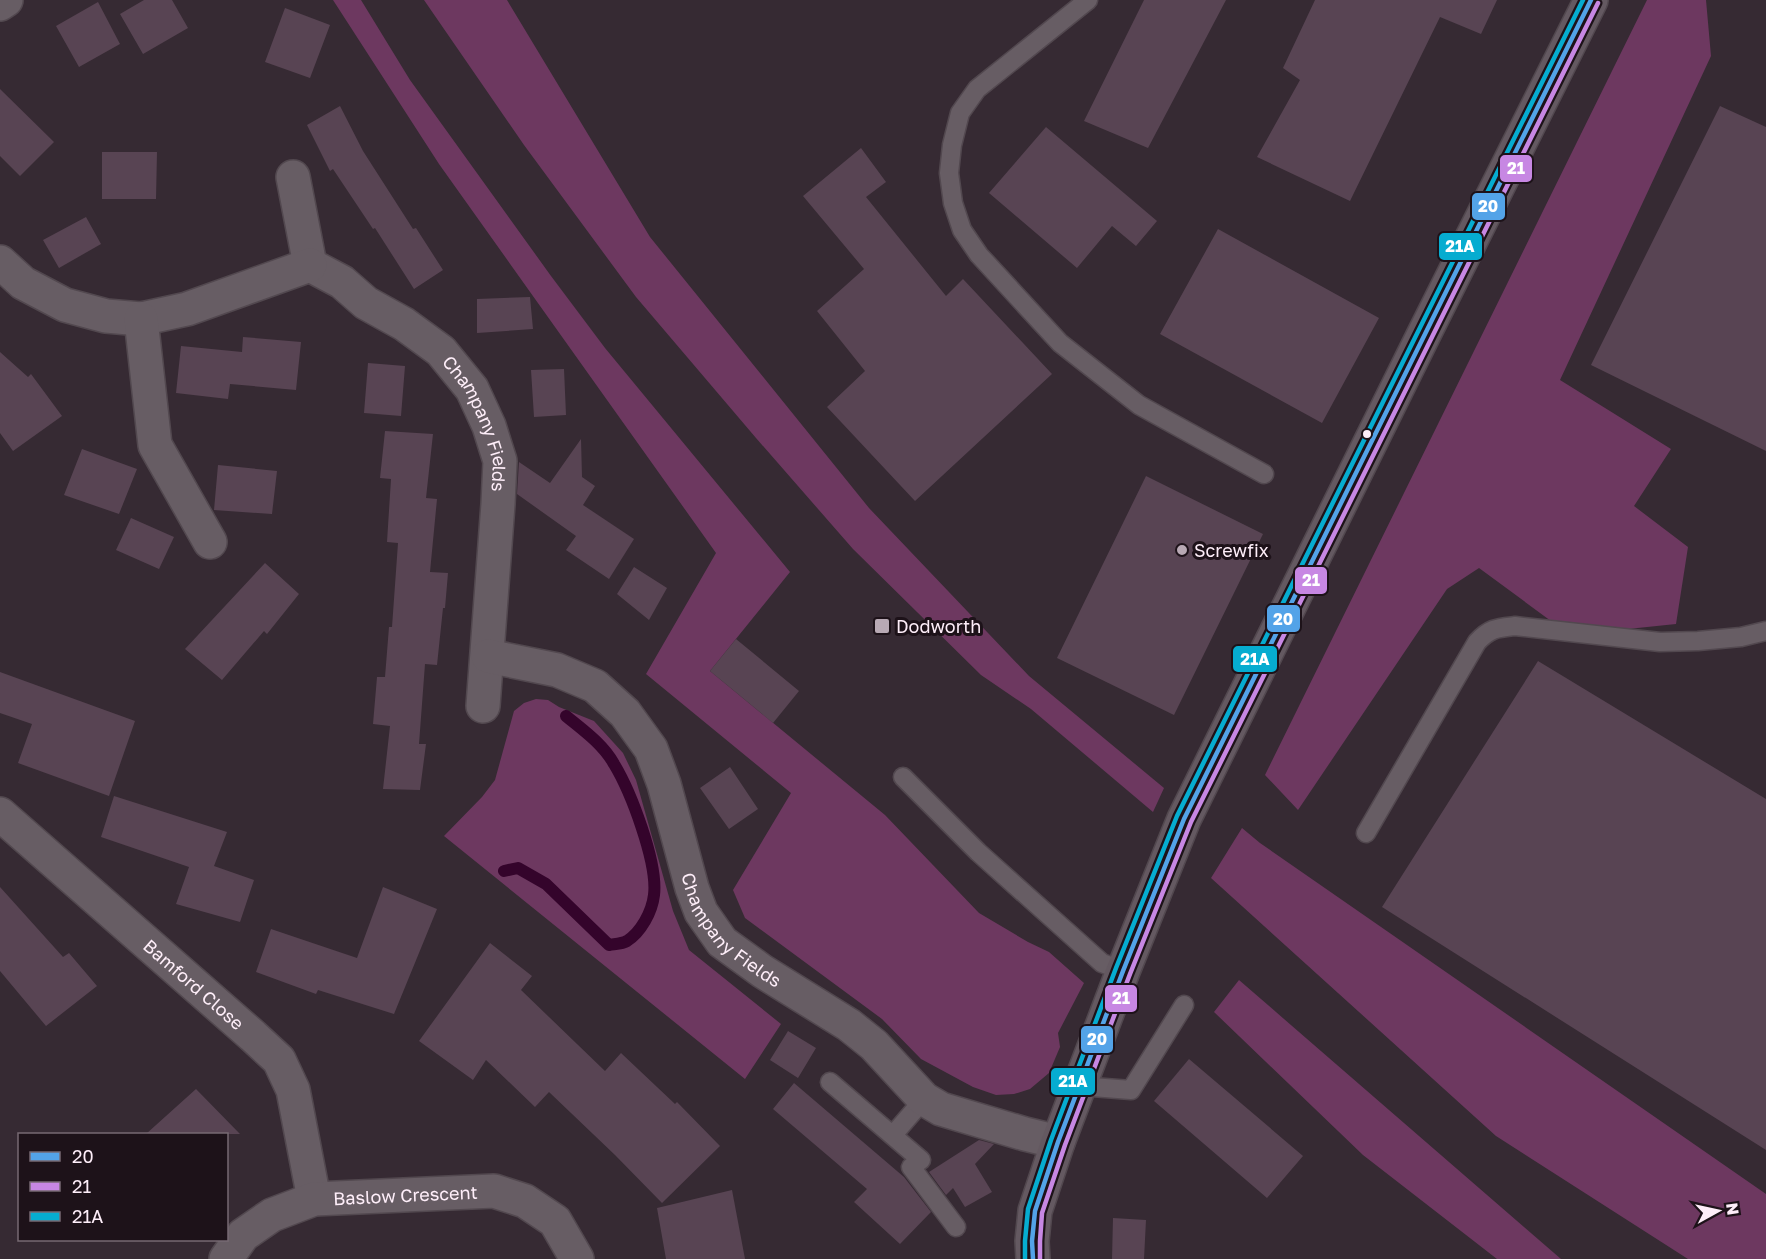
<svg xmlns="http://www.w3.org/2000/svg" width="1766" height="1259" viewBox="0 0 1766 1259" font-family="'Golos Text',sans-serif">
  <style>
    .green { fill: #6d3860 }
    .lines { fill: none; stroke-linecap: round; stroke-linejoin: round }
    .stream { stroke: #34042b; stroke-width: 12 }
    .building { fill: #584453 }
    .service-casing { stroke: #52484f; stroke-width: 21 }
    .minor-casing { stroke: #52484f; stroke-width: 36 }
    .secondary-casing { stroke: #52484f; stroke-width: 36 }
    .service { stroke: #675d64; stroke-width: 18 }
    .minor { stroke: #675d64; stroke-width: 33 }
    .secondary { stroke: #645961; stroke-width: 33 }
    .bus-1-casing { stroke: #1d1219; stroke-width: 9 }
    .bus-2-casing { stroke: #1d1219; stroke-width: 9 }
    .bus-3-casing { stroke: #1d1219; stroke-width: 9 }
    .bus-1 { stroke: #53a3e8; stroke-width: 4.5 }
    .bus-2 { stroke: #c787e3; stroke-width: 4.5 }
    .bus-3 { stroke: #06acd0; stroke-width: 4.5 }
    .bus-dot { fill: #feeef9; stroke: #1d1219; stroke-width: 2 }
    .poi-dot { fill: #b8a9b4; stroke: #1d1219; stroke-width: 2 }
    .labels { text-anchor: middle; dominant-baseline: central; stroke-width: 6; stroke-linejoin: round; paint-order: stroke }
    .street-label { font-size: 18px; fill: #feeef9; stroke: #1d1219 }
    .poi-label { font-size: 18px; fill: #feeef9; stroke: #1d1219; text-anchor: start }
    .line-badge { stroke: #1d1219; stroke-width: 2 }
    .badge-label { font-size: 16px; text-anchor: middle; font-weight: bold; fill: #fff }
  </style>
  <rect width="100%" height="100%" fill="#362a33"/>
  <path class="green" d="M 333,0 L 361,0 L 410,80 L 551,276 L 605,348 L 790,572 L 710,671 L 885,815 L 979,913 L 1028,942 L 1049,952 L 1084,983 L 1058,1033 L 1060,1047 L 1049,1073 L 1030,1089 L 1014,1094 L 996,1095 L 973,1087 L 921,1059 L 882,1019 L 745,918 L 733,890 L 791,793 L 646,674 L 716,553 L 439,164 Z
    M 424,0 L 507,0 L 650,237 L 869,508 L 1029,676 L 1164,788 L 1153,812 L 1031,709 L 981,675 L 853,549 L 756,438 L 636,297 L 524,145 Z
    M 1647,0 L 1706,0 L 1711,56 L 1560,380 L 1671,449 L 1634,506 L 1688,547 L 1676,624 L 1570,635 L 1479,568 L 1447,589 L 1298,810 L 1265,775 Z
    M 536,699 L 548,700 L 559,707 L 594,721 L 623,753 L 636,780 L 673,911 L 689,950 L 781,1024 L 745,1079 L 444,836 L 482,797 L 495,780 L 514,711 L 524,703 Z
    M 1242,828 L 1260,843 L 1766,1194 L 1766,1259 L 1688,1259 L 1496,1136 L 1211,878 Z
    M 1239,980 L 1561,1259 L 1497,1259 L 1363,1155 L 1214,1012 Z"/>
  <g class="lines">
    <path class="stream" d="M 504,871 L 518,868 L 546,884 L 609,945 C 614,944 622,944 627,941 C 641,932 652,912 654,895 C 658,863 631,792 614,764 C 603,744 583,730 566,716"/>
  </g>
  <path class="building" d="M 144,0 L 172,0 L 188,28 L 143,54 L 120,14 Z
    M 1144,0 L 1226,0 L 1148,148 L 1084,121 Z
    M 1315,0 L 1497,0 L 1481,34 L 1440,17 L 1350,201 L 1257,157 L 1300,80 L 1283,68 Z
    M 98,2 L 120,44 L 79,67 L 56,26 Z
    M 285,8 L 330,25 L 310,78 L 265,62 Z
    M 0,89 L 54,142 L 20,176 L 0,156 Z
    M 340,106 L 363,151 L 413,229 L 416,228 L 443,270 L 414,289 L 375,228 L 373,229 L 333,169 L 330,171 L 307,125 Z
    M 1720,106 L 1766,127 L 1766,451 L 1591,365 Z
    M 1046,127 L 1157,221 L 1136,246 L 1112,226 L 1077,268 L 989,193 Z
    M 861,148 L 886,182 L 866,197 L 946,296 L 963,279 L 1052,374 L 915,501 L 827,407 L 865,371 L 817,311 L 864,269 L 803,196 Z
    M 102,152 L 157,152 L 156,199 L 102,199 Z
    M 86,217 L 101,244 L 59,268 L 43,240 Z
    M 1218,229 L 1379,318 L 1322,423 L 1160,334 Z
    M 530,297 L 533,329 L 477,333 L 477,299 Z
    M 243,337 L 301,342 L 296,390 L 230,384 L 228,399 L 176,393 L 181,346 L 242,352 Z
    M 0,352 L 28,377 L 31,374 L 62,416 L 13,451 L 0,433 Z
    M 368,363 L 405,366 L 401,416 L 364,413 Z
    M 564,369 L 566,415 L 534,417 L 531,370 Z
    M 385,431 L 433,434 L 426,498 L 437,499 L 430,572 L 448,573 L 445,608 L 443,608 L 437,665 L 425,664 L 419,744 L 426,744 L 420,790 L 383,789 L 390,726 L 373,724 L 377,677 L 385,677 L 389,627 L 392,627 L 398,543 L 387,542 L 391,479 L 380,478 Z
    M 581,439 L 582,477 L 595,486 L 583,505 L 634,539 L 609,579 L 566,550 L 576,536 L 517,494 L 519,462 L 550,483 Z
    M 82,449 L 137,469 L 119,514 L 64,495 Z
    M 218,465 L 277,471 L 272,514 L 214,510 Z
    M 1146,476 L 1263,534 L 1174,715 L 1057,658 Z
    M 131,518 L 174,537 L 159,569 L 116,550 Z
    M 265,563 L 299,594 L 267,634 L 264,631 L 222,680 L 185,649 Z
    M 634,567 L 667,588 L 649,620 L 617,594 Z
    M 736,639 L 799,691 L 773,723 L 710,671 Z
    M 1538,661 L 1766,799 L 1766,1150 L 1382,907 Z
    M 0,672 L 135,721 L 109,796 L 18,763 L 32,724 L 0,713 Z
    M 730,767 L 758,809 L 729,829 L 700,788 Z
    M 114,796 L 227,832 L 214,866 L 254,880 L 240,922 L 176,904 L 189,867 L 101,837 Z
    M 0,887 L 63,957 L 69,953 L 97,986 L 46,1026 L 0,971 Z
    M 383,887 L 437,909 L 394,1014 L 318,990 L 316,994 L 256,972 L 271,929 L 357,958 Z
    M 490,943 L 532,976 L 521,990 L 605,1071 L 621,1053 L 675,1104 L 677,1102 L 720,1146 L 662,1203 L 615,1155 L 549,1092 L 535,1107 L 486,1060 L 473,1080 L 419,1041 Z
    M 788,1031 L 816,1048 L 798,1078 L 770,1060 Z
    M 1189,1059 L 1303,1156 L 1267,1198 L 1154,1101 Z
    M 794,1083 L 904,1177 L 931,1212 L 900,1244 L 854,1202 L 867,1189 L 773,1109 Z
    M 196,1089 L 240,1134 L 146,1134 Z
    M 979,1140 L 994,1144 L 975,1164 L 992,1192 L 965,1207 L 953,1188 L 946,1195 L 929,1172 Z
    M 732,1190 L 745,1259 L 666,1259 L 657,1208 Z
    M 1113,1218 L 1146,1220 L 1144,1259 L 1112,1259 Z"/>
  <g class="lines">
    <g class="service-casing">
      <path id="service" d="M 1088,0 L 977,89 L 960,113 L 952,145 L 949,173 L 953,203 L 962,230 L 979,255 L 1060,343 L 1139,405 L 1264,474
        M 903,777 L 978,852 L 1102,963 L 1123,971
        M 1366,833 L 1477,642 C 1490,628 1497,628 1515,626 L 1660,642 L 1698,641 L 1741,637 L 1766,631
        M 830,1082 L 921,1160 L 911,1167 L 956,1227
        M 1079,1086 L 1131,1090 L 1184,1005
        M 893,1135 L 924,1099"/>
    </g>
    <g class="minor-casing">
      <g id="minor">
        <path d="M 0,4 L 6,0"/>
        <path id="s1" d="M 293,177 L 310,265 L 342,282 L 366,303 L 404,324 L 441,351 L 472,389 L 489,426 L 500,461 L 498,504 L 483,706"/>
        <path d="M 0,262 L 23,283 L 65,305 L 106,316 L 141,319 L 187,309 L 310,265"/>
        <path d="M 141,319 L 155,445 L 210,542"/>
        <path id="s2" d="M 488,656 L 557,670 L 595,686 L 625,713 L 651,749 L 664,784 L 692,888 L 701,912 L 722,942 L 762,971 L 849,1025 L 874,1045 L 924,1099 L 941,1109 L 1025,1134 L 1058,1142"/>
        <path id="s3" d="M 0,814 L 253,1036 L 279,1060 L 293,1090 L 314,1199"/>
        <path id="s4" d="M 226,1259 L 243,1235 L 272,1215 L 314,1199 L 494,1191 L 525,1201 L 555,1221 L 577,1259"/>
      </g>
    </g>
    <g class="secondary-casing">
      <path id="secondary" d="M 1033,1259 L 1032,1241 L 1035,1211 L 1058,1142 L 1123,971 L 1184,819 L 1423,336 L 1591,0"/>
    </g>
    <use href="#service" class="service"/>
    <use href="#minor" class="minor"/>
    <use href="#secondary" class="secondary"/>
    <g class="bus-1-casing">
      <path id="bus-1" d="M 1033,1259 L 1032,1241 L 1035,1211 L 1058,1142 L 1123,971 L 1184,819 L 1591,0"/>
    </g>
    <g class="bus-2-casing">
      <path id="bus-2" d="M 1040,1259 L 1040,1241 L 1042,1213 L 1065,1145 L 1130,974 L 1191,822 L 1598,3"/>
    </g>
    <g class="bus-3-casing">
      <path id="bus-3" d="M 1025,1259 L 1025,1241 L 1028,1209 L 1051,1140 L 1116,968 L 1177,816 L 1583,0"/>
    </g>
    <use href="#bus-1" class="bus-1"/>
    <use href="#bus-2" class="bus-2"/>
    <use href="#bus-3" class="bus-3"/>
  </g>
  <circle class="bus-dot" cx="1367" cy="434" r="5"/>
  <g class="poi-dot">
    <circle cx="1182" cy="550" r="6"/>
    <rect x="874" y="618" width="16" height="16" rx="3"/>
  </g>
  <g class="labels">
    <g class="street-label">
      <text stroke="none"><textPath href="#s1" startOffset="330">Champany Fields</textPath></text>
      <text stroke="none"><textPath href="#s2" startOffset="400">Champany Fields</textPath></text>
      <text stroke="none"><textPath href="#s3" startOffset="258">Bamford Close</textPath></text>
      <text stroke="none"><textPath href="#s4" startOffset="201">Baslow Crescent</textPath></text>
    </g>
    <g class="poi-label">
      <text x="1194" y="550">Screwfix</text>
      <text x="896" y="626">Dodworth</text>
    </g>
  </g>
  <g class="line-badge">
    <rect x="1499" y="154" width="34" height="29" rx="6" fill="#c787e3"/>
    <rect x="1471" y="192" width="35" height="29" rx="6" fill="#53a3e8"/>
    <rect x="1438" y="232" width="45" height="29" rx="6" fill="#06acd0"/>
    <rect x="1294" y="566" width="34" height="29" rx="6" fill="#c787e3"/>
    <rect x="1266" y="604" width="35" height="29" rx="6" fill="#53a3e8"/>
    <rect x="1232" y="645" width="46" height="28" rx="6" fill="#06acd0"/>
    <rect x="1104" y="984" width="34" height="29" rx="6" fill="#c787e3"/>
    <rect x="1080" y="1025" width="34" height="29" rx="6" fill="#53a3e8"/>
    <rect x="1050" y="1067" width="46" height="29" rx="6" fill="#06acd0"/>
  </g>
  <g class="badge-label">
    <text x="1516" y="174">21</text>
    <text x="1488" y="212">20</text>
    <text x="1460" y="252">21A</text>
    <text x="1311" y="586">21</text>
    <text x="1283" y="625">20</text>
    <text x="1255" y="665">21A</text>
    <text x="1121" y="1004">21</text>
    <text x="1097" y="1045">20</text>
    <text x="1073" y="1087">21A</text>
  </g>
  <rect x="18" y="1133" width="210" height="108" fill="#1d1219" stroke="#776a73" stroke-width="1.5"/>
  <rect x="30" y="1152" width="30" height="9" fill="#53a3e8" stroke="#776a73" stroke-width="1.5"/>
  <text x="72" y="1163" font-size="18" fill="#feeef9">20</text>
  <rect x="30" y="1182" width="30" height="9" fill="#c787e3" stroke="#776a73" stroke-width="1.5"/>
  <text x="72" y="1193" font-size="18" fill="#feeef9">21</text>
  <rect x="30" y="1212" width="30" height="9" fill="#06acd0" stroke="#776a73" stroke-width="1.5"/>
  <text x="72" y="1223" font-size="18" fill="#feeef9">21A</text>
  <g transform="translate(1718 1211) rotate(82)" stroke="#1d1219" stroke-width="4.5" paint-order="stroke">
  <path d="M0-4.5L10 22L0 15L-10 22Z" fill="#feeef9"/>
  <text y="-9" font-size="16" font-weight="bold" text-anchor="middle" fill="#feeef9">N</text>
  </g>
</svg>
